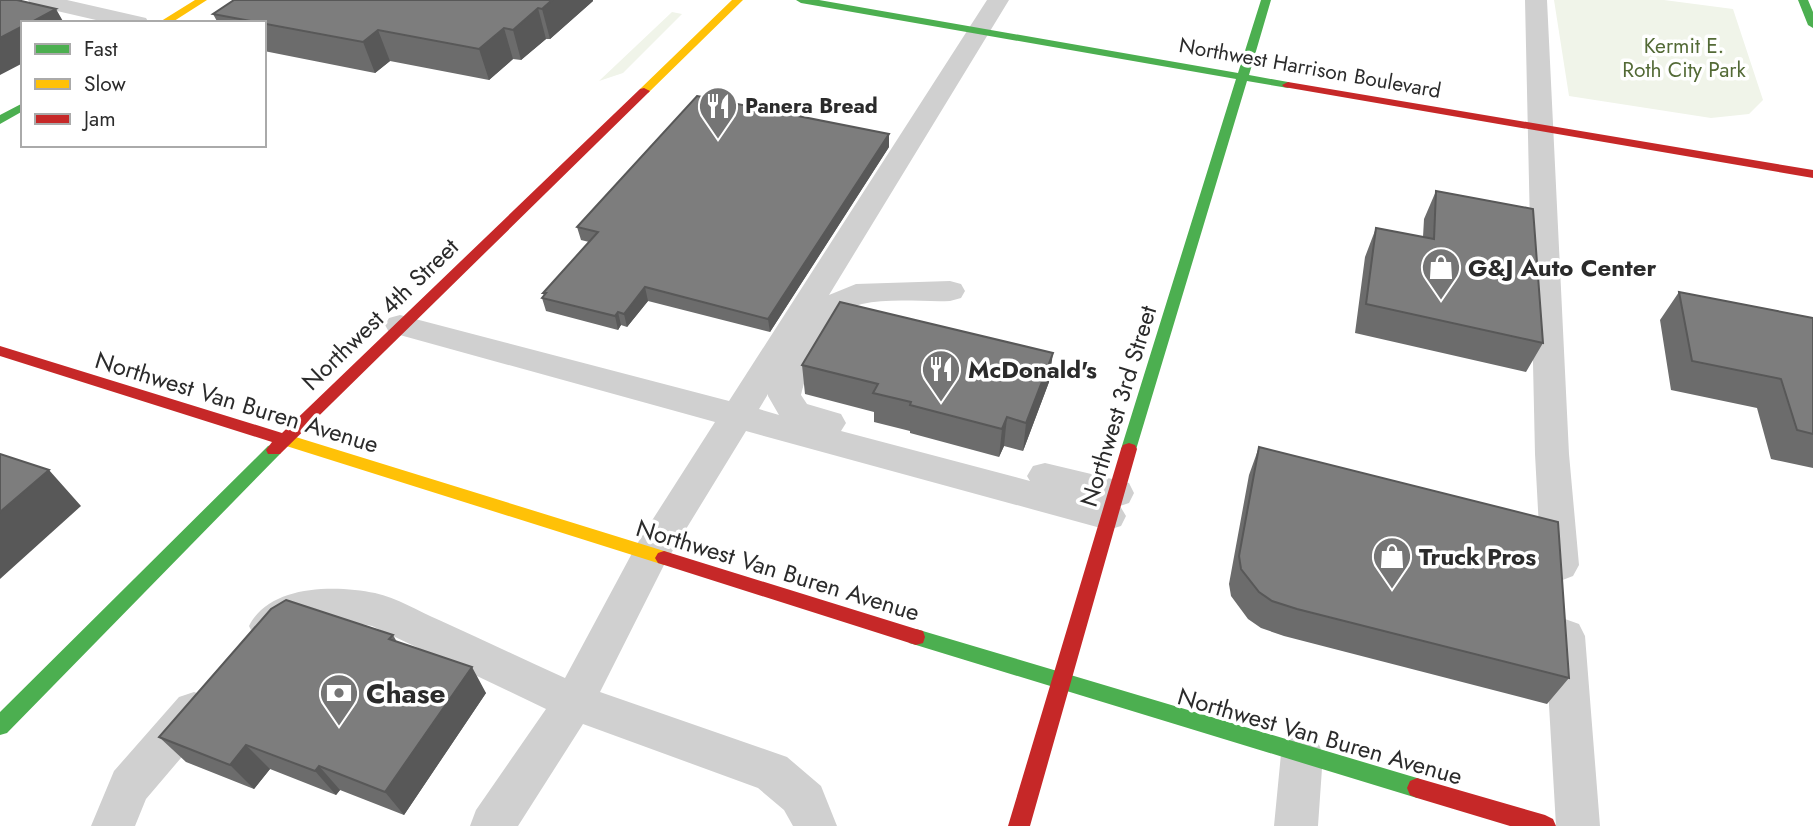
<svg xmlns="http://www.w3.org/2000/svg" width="1813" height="826" viewBox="0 0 1813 826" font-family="Jost,sans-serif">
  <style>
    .green { fill: #f0f4e9 }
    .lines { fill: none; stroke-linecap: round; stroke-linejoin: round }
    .lane { fill: #d0d0d0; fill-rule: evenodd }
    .fast { fill: #4caf50; fill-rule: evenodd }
    .slow { fill: #ffc107; fill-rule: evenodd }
    .jam { fill: #c62828; fill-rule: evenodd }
    .wall { fill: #6c6c6c }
    .shaded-wall { fill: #585858 }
    .building { fill: #7d7d7d; stroke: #585858; stroke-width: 2 }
    .labels { text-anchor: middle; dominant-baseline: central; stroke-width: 7; stroke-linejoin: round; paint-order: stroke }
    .far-park-label { font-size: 21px; fill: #536a36; stroke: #fff }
    .far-street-label { font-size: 21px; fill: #2b2b2b; stroke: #fff }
    .far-poi-label { font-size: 21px; font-weight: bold; fill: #2b2b2b; stroke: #fff; text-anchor: start }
    .poi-label { font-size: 24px; font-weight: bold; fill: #2b2b2b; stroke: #fff; text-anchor: start }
    .street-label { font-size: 24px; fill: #2b2b2b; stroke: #fff }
    .near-poi-label { font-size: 28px; font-weight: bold; fill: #2b2b2b; stroke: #fff; text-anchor: start }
  </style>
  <rect width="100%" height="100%" fill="#fff"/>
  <path class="green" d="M 1554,0 L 1664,0 L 1733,9 L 1763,100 L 1749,114 L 1711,118 L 1569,96 Z
    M 672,12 L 682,14 L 623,73 L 599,81 Z"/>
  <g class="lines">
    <path class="lane" d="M 28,0 L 67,0 L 146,18 L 149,23 L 109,23 L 31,5 Z
      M 987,0 L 1009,0 L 829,295 L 856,284 L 950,281 L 961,284 L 965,291 L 961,298 L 950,301 C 923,302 888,298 862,304 C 829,311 808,366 801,395 L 807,404 L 841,414 L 846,423 L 841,431 L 1030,481 L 1027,476 L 1033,466 L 1045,463 L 1129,483 L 1134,493 L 1129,503 L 1120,506 L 1126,516 L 1121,526 L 1108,530 L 746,431 L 664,565 L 600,692 L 787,757 L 821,786 L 837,826 L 793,826 L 784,810 L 758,788 L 583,724 L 518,826 L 470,826 L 476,810 L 546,709 L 372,626 C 350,622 325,616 304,625 C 292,630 282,638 269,643 L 255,638 L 249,626 C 270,584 336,585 375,593 C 397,598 418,611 439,620 C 481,639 523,659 565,678 L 637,544 L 715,422 L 389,332 L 385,325 L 389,318 L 400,315 L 729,401 ZM 768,394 L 768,396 L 779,415 L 759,409 Z
      M 1525,0 L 1547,0 L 1569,454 L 1579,565 L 1573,576 L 1560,581 L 1547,576 L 1541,565 L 1535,454 Z
      M 1565,619 L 1579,624 L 1585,636 L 1600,826 L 1556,826 L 1545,636 L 1551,624 Z
      M 194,692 L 209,697 L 215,711 L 209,725 L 146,799 L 135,826 L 91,826 L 114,771 L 179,697 Z
      M 1302,734 L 1317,740 L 1323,754 L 1318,826 L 1274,826 L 1281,754 L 1287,740 Z"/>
    <path class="fast" d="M 796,0 L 819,0 L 1238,73 L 1261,0 L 1271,0 L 1249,75 L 1288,82 L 1294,85 L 1288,88 L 1247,81 L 1135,453 L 1123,453 L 1121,449 L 1236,79 L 801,3 Z
      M 1798,0 L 1808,0 L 1813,12 L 1813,28 L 1808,25 Z
      M 23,103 L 23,111 L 0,124 L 0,115 Z
      M 274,444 L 280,446 L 282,450 L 280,454 L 7,733 L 0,735 L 0,712 L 268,446 Z
      M 916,629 L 1417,778 L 1424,781 L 1427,788 L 1424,795 L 1417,798 L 916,645 L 909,643 L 907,637 L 909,631 Z"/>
    <path class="slow" d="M 195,0 L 207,0 L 171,23 L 158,23 Z
      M 732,0 L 743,0 L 648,93 L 640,93 L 640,89 Z
      M 286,434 L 664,551 L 670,553 L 673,558 L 670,563 L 664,565 L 280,444 L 278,440 L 280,436 Z"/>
    <path class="jam" d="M 1288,82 L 1813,170 L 1813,178 L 1284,87 L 1282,85 Z
      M 644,88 L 650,91 L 648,93 L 280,454 L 268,454 L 266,450 L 272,442 L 0,356 L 0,346 L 282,433 L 640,89 Z
      M 1129,443 L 1135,445 L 1137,449 L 1030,826 L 1008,826 L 1121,449 L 1123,445 Z
      M 664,551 L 916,629 L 923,631 L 925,637 L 923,643 L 916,645 L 658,563 L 655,558 L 658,553 Z
      M 1417,778 L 1545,815 L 1553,819 L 1556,826 L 1510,826 L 1417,798 L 1410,795 L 1407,788 L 1410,781 Z"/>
  </g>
  <path class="wall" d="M 593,1 L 550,39 L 546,39 L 521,60 L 513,59 L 489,80 L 390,61 L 375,73 L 264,51 L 264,23 L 218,23 L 213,14 Z
    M 889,147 L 770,332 L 648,301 L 627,327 L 621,325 L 618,330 L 546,311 L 542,298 L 544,296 L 543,293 L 589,242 L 581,240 L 577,227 Z
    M 1436,191 L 1543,343 L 1526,372 L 1355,333 L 1365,257 L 1376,228 L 1423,237 L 1424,219 Z
    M 1679,292 L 1813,318 L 1813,468 L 1771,459 L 1757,408 L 1671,390 L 1660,320 Z
    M 802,365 L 1049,382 L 1023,451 L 1004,446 L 999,457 L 910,433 L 910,431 L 874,422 L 874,412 L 805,394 Z
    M 1259,447 L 1569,678 L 1547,704 L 1284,636 L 1261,628 L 1248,619 L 1231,596 L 1229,584 L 1249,475 Z
    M 393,635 L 397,642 L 486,693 L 404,815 L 340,790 L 336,795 L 270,769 L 254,789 L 186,762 L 159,737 Z"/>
  <path class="shaded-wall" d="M 552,0 L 593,0 L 593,1 L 550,39 L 542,9 Z
    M 538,8 L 546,39 L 521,60 L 513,30 Z
    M 56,9 L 64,23 L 30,23 Z
    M 23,26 L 23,63 L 0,75 L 0,38 Z
    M 504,28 L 513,59 L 489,80 L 479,49 Z
    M 378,30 L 390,61 L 375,73 L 363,42 Z
    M 889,134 L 889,147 L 770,332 L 768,319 Z
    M 645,287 L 648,301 L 627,327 L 624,314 Z
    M 618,312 L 621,325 L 618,330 L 615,316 Z
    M 1053,353 L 1049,382 L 1023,451 L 1026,423 Z
    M 1007,417 L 1004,446 L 999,457 L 1002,429 Z
    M 49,470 L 81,506 L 0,579 L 0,512 Z
    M 472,667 L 486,693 L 404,815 L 385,792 Z
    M 246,745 L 270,769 L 254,789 L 230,765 Z
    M 319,766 L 340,790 L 336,795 L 315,771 Z"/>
  <path class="building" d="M 0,0 L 17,0 L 56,9 L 30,23 L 23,23 L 23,26 L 0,38 Z
    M 234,0 L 552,0 L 542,9 L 538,8 L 513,30 L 504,28 L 479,49 L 378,30 L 363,42 L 213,14 Z
    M 697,96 L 889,134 L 768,319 L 645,287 L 624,314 L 618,312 L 615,316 L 542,298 L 546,293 L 543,293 L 598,232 L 577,227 Z
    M 1436,191 L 1533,209 L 1543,343 L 1366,304 L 1376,228 L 1434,239 Z
    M 1679,292 L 1813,318 L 1813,434 L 1797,430 L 1781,379 L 1692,361 Z
    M 840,302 L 1053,353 L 1026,423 L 1007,417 L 1002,429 L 910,405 L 911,402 L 873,393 L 878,384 L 802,365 Z
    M 1259,447 L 1558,522 L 1569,678 L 1297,609 L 1272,601 L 1259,592 L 1241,569 L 1239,556 Z
    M 0,454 L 49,470 L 0,512 Z
    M 286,600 L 393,635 L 389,639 L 472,667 L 385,792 L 319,766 L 315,771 L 246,745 L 230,765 L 159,737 L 271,609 Z"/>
  <defs>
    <g id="restaurant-pin" transform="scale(2.0125)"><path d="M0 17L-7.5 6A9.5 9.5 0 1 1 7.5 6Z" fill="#757575" stroke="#fff"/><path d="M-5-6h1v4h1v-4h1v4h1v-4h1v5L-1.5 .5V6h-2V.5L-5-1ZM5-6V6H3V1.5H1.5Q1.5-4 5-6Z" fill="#fff"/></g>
    <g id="shop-pin" transform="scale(2.0125)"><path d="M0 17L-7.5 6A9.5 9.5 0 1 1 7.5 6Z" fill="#757575" stroke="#fff"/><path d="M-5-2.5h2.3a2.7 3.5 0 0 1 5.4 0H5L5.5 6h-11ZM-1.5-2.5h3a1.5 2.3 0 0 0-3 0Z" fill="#fff"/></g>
    <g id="bank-pin" transform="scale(2.0125)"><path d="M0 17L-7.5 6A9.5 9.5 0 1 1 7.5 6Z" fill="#757575" stroke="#fff"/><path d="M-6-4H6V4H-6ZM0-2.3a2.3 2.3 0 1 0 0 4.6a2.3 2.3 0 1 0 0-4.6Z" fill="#fff"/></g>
  </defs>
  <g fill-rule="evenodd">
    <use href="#restaurant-pin" x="718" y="106"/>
    <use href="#shop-pin" x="1441" y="267"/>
    <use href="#restaurant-pin" x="941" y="369"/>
    <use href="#shop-pin" x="1392" y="556"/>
    <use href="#bank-pin" x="339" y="693"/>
  </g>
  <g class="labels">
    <g class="far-park-label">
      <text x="1684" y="46">Kermit E.<tspan x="1684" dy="24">Roth City Park</tspan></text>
    </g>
    <g class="far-street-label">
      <text transform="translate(1310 68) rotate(10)">Northwest Harrison Boulevard</text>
    </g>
    <g class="far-poi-label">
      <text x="745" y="106">Panera Bread</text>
    </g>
    <g class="poi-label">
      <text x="1468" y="267">G&amp;J Auto Center</text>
      <text x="968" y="369">McDonald's</text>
      <text x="1419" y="556">Truck Pros</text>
    </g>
    <g class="street-label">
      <text transform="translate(380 314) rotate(-44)">Northwest 4th Street</text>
      <text transform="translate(237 402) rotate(17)">Northwest Van Buren Avenue</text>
      <text transform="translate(1118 406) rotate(-73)">Northwest 3rd Street</text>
      <text transform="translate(778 570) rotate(17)">Northwest Van Buren Avenue</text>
      <text transform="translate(1320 736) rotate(16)">Northwest Van Buren Avenue</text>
    </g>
    <g class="near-poi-label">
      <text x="366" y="693">Chase</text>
    </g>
  </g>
  <rect x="21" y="21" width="245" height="126" fill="#ffffff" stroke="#aaaaaa" stroke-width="2"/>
  <rect x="35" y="44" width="35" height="10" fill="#4caf50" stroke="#aaaaaa" stroke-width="2"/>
  <text x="84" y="56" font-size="21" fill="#2b2b2b">Fast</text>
  <rect x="35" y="79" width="35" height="10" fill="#ffc107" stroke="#aaaaaa" stroke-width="2"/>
  <text x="84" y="91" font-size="21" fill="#2b2b2b">Slow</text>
  <rect x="35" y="114" width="35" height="10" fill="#c62828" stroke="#aaaaaa" stroke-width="2"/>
  <text x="84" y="126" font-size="21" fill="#2b2b2b">Jam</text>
</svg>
